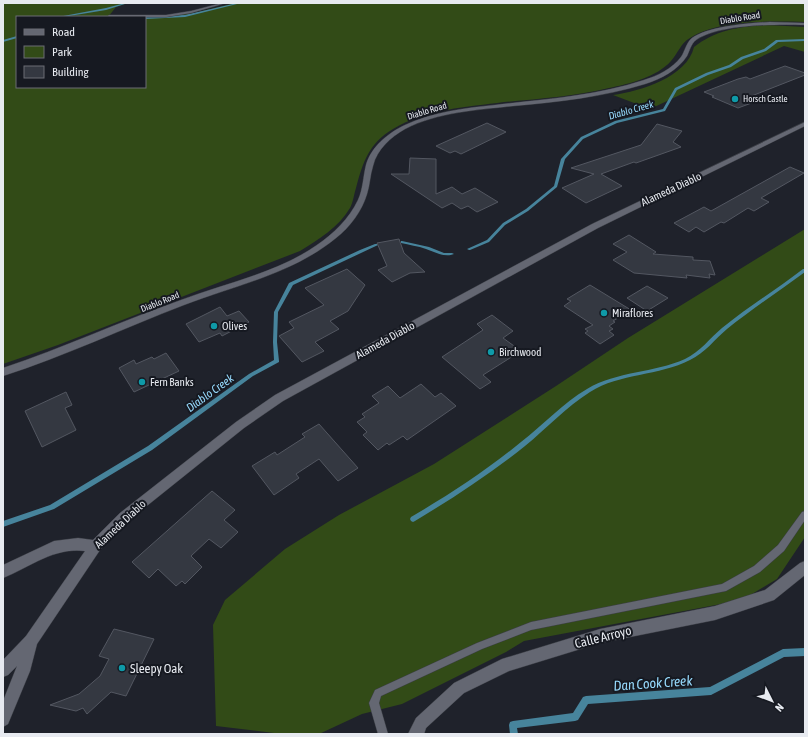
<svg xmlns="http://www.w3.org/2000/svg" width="808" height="737" viewBox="0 0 808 737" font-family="'Asap Condensed',sans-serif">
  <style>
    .green { fill: #324b17 }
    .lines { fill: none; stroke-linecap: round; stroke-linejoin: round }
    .stream { fill: #47849c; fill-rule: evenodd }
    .building { fill: #343841; stroke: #535761 }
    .lane-casing { stroke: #3a3d44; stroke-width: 1 }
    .street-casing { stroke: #3a3d44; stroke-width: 1 }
    .secondary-casing { stroke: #3a3d44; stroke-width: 1 }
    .lane { fill: #646772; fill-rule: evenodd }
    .street { fill: #646772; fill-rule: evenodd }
    .secondary { fill: #646772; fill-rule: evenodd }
    .culture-dot { fill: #0f9aa8; stroke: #161921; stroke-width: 1.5 }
    .labels { text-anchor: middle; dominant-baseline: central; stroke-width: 4; stroke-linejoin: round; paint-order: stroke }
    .far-street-label { font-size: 9px; fill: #e7eaf0; stroke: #161921 }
    .far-poi-label { font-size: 9px; fill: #e7eaf0; stroke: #161921; text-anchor: start }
    .far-water-label { font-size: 10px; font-style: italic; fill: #96d9fc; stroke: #161921 }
    .street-label { font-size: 11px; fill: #e7eaf0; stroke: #161921 }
    .poi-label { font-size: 11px; fill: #e7eaf0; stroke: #161921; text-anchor: start }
    .water-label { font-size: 12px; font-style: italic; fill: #96d9fc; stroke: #161921 }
    .near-street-label { font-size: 13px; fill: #e7eaf0; stroke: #161921 }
    .near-poi-label { font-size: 13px; fill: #e7eaf0; stroke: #161921; text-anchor: start }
    .near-water-label { font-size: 14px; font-style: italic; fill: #96d9fc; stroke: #161921 }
  </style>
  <rect width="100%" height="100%" fill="#1f222b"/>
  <path class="green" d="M 3,3 L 128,3 L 116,7 L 108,17 L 17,17 L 17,87 L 145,87 L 145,17 L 194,13 L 235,3 L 805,3 L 805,22 C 773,21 717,20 690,38 C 681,43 678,53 671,61 C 657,77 629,84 609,88 C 575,96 539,99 504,102 C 467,107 426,109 393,129 C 369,143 363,162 356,188 C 354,194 353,203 350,208 C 339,227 318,240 300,251 L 58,345 L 3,364 Z
    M 767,25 L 805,27 L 805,52 L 784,46 L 650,109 L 613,95 C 641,91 687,77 694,47 C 715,30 741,26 767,25 Z
    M 805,229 L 805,537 L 777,579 L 747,597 L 721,604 L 524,641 L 506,652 L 402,704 L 362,714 L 319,734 L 282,734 L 216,726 L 213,625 L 225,600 L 285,549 L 339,515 L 434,464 L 556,386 L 628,338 Z"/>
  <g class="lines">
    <path class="stream" d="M 125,3 L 128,3 L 106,10 L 63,17 L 58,17 L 106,8 Z
      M 237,3 L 241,3 L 185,17 L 145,19 L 145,17 L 185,15 Z
      M 17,36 L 17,38 L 3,42 L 3,40 Z
      M 805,39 L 805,41 L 778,42 L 766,51 L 743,59 L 731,67 L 708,75 L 677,90 L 665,111 L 617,123 L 583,139 L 565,159 L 557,187 L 528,211 L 505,225 L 489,242 L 470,250 L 469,250 L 467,249 L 487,240 L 503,223 L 526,209 L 554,186 L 561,159 L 581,137 L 615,121 L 663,109 L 675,88 L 706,73 L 729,65 L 741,57 L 764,49 L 776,40 Z
      M 401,241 L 402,241 L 429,247 L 444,253 L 452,253 L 454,254 C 445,258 435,252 426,249 C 418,246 409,245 401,243 Z
      M 375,244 L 377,244 L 378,245 L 293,285 L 278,312 L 277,342 L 279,361 L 279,362 L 253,376 L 152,450 L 54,509 L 3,527 L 3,521 L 50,505 L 148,446 L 249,374 L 274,360 L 273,342 L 274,312 L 289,283 L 360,250 Z
      M 803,269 L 805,269 L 805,272 C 779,291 752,309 727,329 C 715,339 705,353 690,360 C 659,376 620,373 590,392 C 566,407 547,428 525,446 C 490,474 453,498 415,521 L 413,522 L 411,521 L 410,519 L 411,517 C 449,495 487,470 521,442 C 543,425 563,403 587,389 C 617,371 654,373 685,359 C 700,352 710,338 722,328 C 748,307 777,289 803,269 Z
      M 805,648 L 805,656 L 784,657 L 711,695 L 588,704 L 578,720 L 575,721 L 517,728 L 518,734 L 510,734 L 509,725 L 510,722 L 513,721 L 573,713 L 583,697 L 586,696 L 710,687 L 783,649 Z"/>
  </g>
  <path class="building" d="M 785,66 L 805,73 L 805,75 L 749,97 L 757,101 L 738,108 L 712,97 L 714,96 L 704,92 L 738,79 L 746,77 L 750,79 Z
    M 487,123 L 506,132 L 461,154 L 455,151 L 450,153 L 436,146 Z
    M 657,124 L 682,131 L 673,142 L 681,147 L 636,163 L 634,162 L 601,174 L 622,186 L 586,203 L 562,188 L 594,174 L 571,168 L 641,145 Z
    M 410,158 L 436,159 L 436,194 L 452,187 L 462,194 L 475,188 L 498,202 L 477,212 L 468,206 L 461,209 L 452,203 L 442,208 L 391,174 L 409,174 Z
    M 790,167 L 804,173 L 761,198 L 769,202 L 754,211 L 748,208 L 724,223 L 721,222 L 704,232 L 696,227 L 689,232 L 674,223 L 704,207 L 711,211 Z
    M 629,235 L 656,252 L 653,254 L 693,257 L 693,260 L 710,261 L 715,275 L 709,274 L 710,278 L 686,275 L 687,278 L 634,273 L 613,260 L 627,252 L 613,244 Z
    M 399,239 L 404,253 L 425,272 L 410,273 L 392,282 L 378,270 L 387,266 L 377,243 Z
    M 347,269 L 365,285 L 348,311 L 330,321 L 339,329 L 315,342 L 324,351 L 302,362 L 279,336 L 294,328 L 289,322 L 324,305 L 305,288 Z
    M 590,285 L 631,310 L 613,321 L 615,322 L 609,326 L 613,329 L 609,331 L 614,335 L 600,344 L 585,333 L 588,331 L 585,329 L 593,325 L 564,306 L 571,301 L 567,299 Z
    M 647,286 L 668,298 L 647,311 L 627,298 Z
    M 220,307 L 227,316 L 239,311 L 249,322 L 222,336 L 220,333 L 199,342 L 186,324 Z
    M 492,315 L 513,331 L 503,338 L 521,351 L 483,375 L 491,382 L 480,389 L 442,357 L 483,330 L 477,324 Z
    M 166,353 L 179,371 L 134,392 L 119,368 L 134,360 L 136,364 L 152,357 L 154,359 Z
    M 421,384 L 435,397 L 441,393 L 456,406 L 407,440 L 403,436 L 389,445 L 387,443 L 378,450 L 363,435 L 367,432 L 357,422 L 365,417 L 362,414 L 379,403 L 372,396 L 388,386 L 400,398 Z
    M 66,392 L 72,405 L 65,408 L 76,430 L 42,447 L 25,411 Z
    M 319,424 L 358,468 L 338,481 L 319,459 L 296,474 L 299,478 L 274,495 L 252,466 L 275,452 L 277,455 L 305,437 L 302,434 Z
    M 212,491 L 235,510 L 224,520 L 238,532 L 221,548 L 209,539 L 191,556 L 202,567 L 185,584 L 182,581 L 176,586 L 158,569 L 149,578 L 132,562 Z
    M 114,629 L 154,639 L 126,696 L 111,692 L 87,714 L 83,708 L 76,711 L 50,705 L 79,694 L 100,676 L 109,659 L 99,656 Z"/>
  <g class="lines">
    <g class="lane-casing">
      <path id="lane" d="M 222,3 L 226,3 L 191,13 L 166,17 L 109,17 L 108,16 L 109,15 L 166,15 L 191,11 Z
        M 805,511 L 805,520 L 784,551 L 760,572 L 726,591 L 531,630 L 482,649 L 381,696 L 379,703 L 388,734 L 378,734 L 369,703 L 375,690 L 477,643 L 531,622 L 722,584 L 754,566 L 778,545 L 802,512 Z"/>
    </g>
    <g class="street-casing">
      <path id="street" d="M 805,122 L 805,126 L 598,228 L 283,401 L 244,428 L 128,521 L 100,550 L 37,644 L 30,671 L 8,724 L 3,727 L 3,701 L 17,666 L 8,675 L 3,677 L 3,660 L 26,636 L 85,551 C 54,547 30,567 3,578 L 3,565 L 54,541 L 78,538 L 93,540 L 120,513 L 236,422 L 275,395 L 592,224 Z
        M 805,561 L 805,575 L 774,600 L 715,620 L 600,643 L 509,671 L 464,693 L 426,728 L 424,734 L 408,734 L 416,718 L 454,683 L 502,659 L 600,629 L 715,606 L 765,590 L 800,563 Z"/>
    </g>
    <g class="secondary-casing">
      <path id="secondary" d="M 770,22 L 805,23 L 805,25 C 777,24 719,24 696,40 C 691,44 690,50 687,56 C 678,70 661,79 645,84 C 603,97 558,102 513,106 C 478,110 438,112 405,129 C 391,137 377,149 373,166 C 370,175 370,185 367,194 C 362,211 350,227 336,238 C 292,274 236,285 184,305 C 124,328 65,356 3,376 L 3,368 C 63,348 121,321 181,300 C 226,283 277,273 317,245 C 333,234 349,219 358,200 C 363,189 363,177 366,165 C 371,147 388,133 405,125 C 433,112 465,108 495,105 C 545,99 596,96 644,80 C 657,76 672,69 681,57 C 685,51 686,43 692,38 C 709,26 749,23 770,22 Z"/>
    </g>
    <use href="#lane" class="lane"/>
    <use href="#street" class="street"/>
    <use href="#secondary" class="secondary"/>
  </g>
  <g class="culture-dot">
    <circle cx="735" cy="99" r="4"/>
    <circle cx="604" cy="313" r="4"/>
    <circle cx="214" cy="326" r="4"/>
    <circle cx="491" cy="352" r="4"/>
    <circle cx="142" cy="382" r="4"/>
    <circle cx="122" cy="668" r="4"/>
  </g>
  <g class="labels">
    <g class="far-street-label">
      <text transform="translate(740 18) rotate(-9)">Diablo Road</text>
      <text transform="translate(427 111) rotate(-17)">Diablo Road</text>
      <text transform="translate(160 302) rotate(-22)">Diablo Road</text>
    </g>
    <g class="far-poi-label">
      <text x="743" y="99">Horsch Castle</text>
    </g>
    <g class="far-water-label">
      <text transform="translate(631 110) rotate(-16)">Diablo Creek</text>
    </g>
    <g class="street-label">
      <text transform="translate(671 189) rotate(-25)">Alameda Diablo</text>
      <text transform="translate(385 340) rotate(-29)">Alameda Diablo</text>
      <text transform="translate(120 524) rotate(-43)">Alameda Diablo</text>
    </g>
    <g class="poi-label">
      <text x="612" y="313">Miraflores</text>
      <text x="222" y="326">Olives</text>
      <text x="499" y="352">Birchwood</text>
      <text x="150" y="382">Fern Banks</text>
    </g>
    <g class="water-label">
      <text transform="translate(210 393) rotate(-36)">Diablo Creek</text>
    </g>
    <g class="near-street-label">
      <text transform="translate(603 637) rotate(-14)">Calle Arroyo</text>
    </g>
    <g class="near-poi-label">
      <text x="130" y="668">Sleepy Oak</text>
    </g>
    <g class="near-water-label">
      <text transform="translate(653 683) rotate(-4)">Dan Cook Creek</text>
    </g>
  </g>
  <rect width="808" height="737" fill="none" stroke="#e7eaf0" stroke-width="8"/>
  <rect x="16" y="16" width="130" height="72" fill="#161921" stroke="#6a6d74"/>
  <rect x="24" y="29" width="20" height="6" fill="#646772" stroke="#6a6d74"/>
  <text x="52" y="36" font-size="12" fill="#e7eaf0">Road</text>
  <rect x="24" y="46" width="20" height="12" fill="#324b17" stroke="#6a6d74"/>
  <text x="52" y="56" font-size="12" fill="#e7eaf0">Park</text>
  <rect x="24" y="66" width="20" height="12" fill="#343841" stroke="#6a6d74"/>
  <text x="52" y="76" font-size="12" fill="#e7eaf0">Building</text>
  <g transform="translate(772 701) rotate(132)" stroke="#161921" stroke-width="3" paint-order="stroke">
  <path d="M0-3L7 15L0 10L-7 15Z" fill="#e7eaf0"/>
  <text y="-6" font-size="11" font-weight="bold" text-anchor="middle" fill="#e7eaf0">N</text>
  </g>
</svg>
